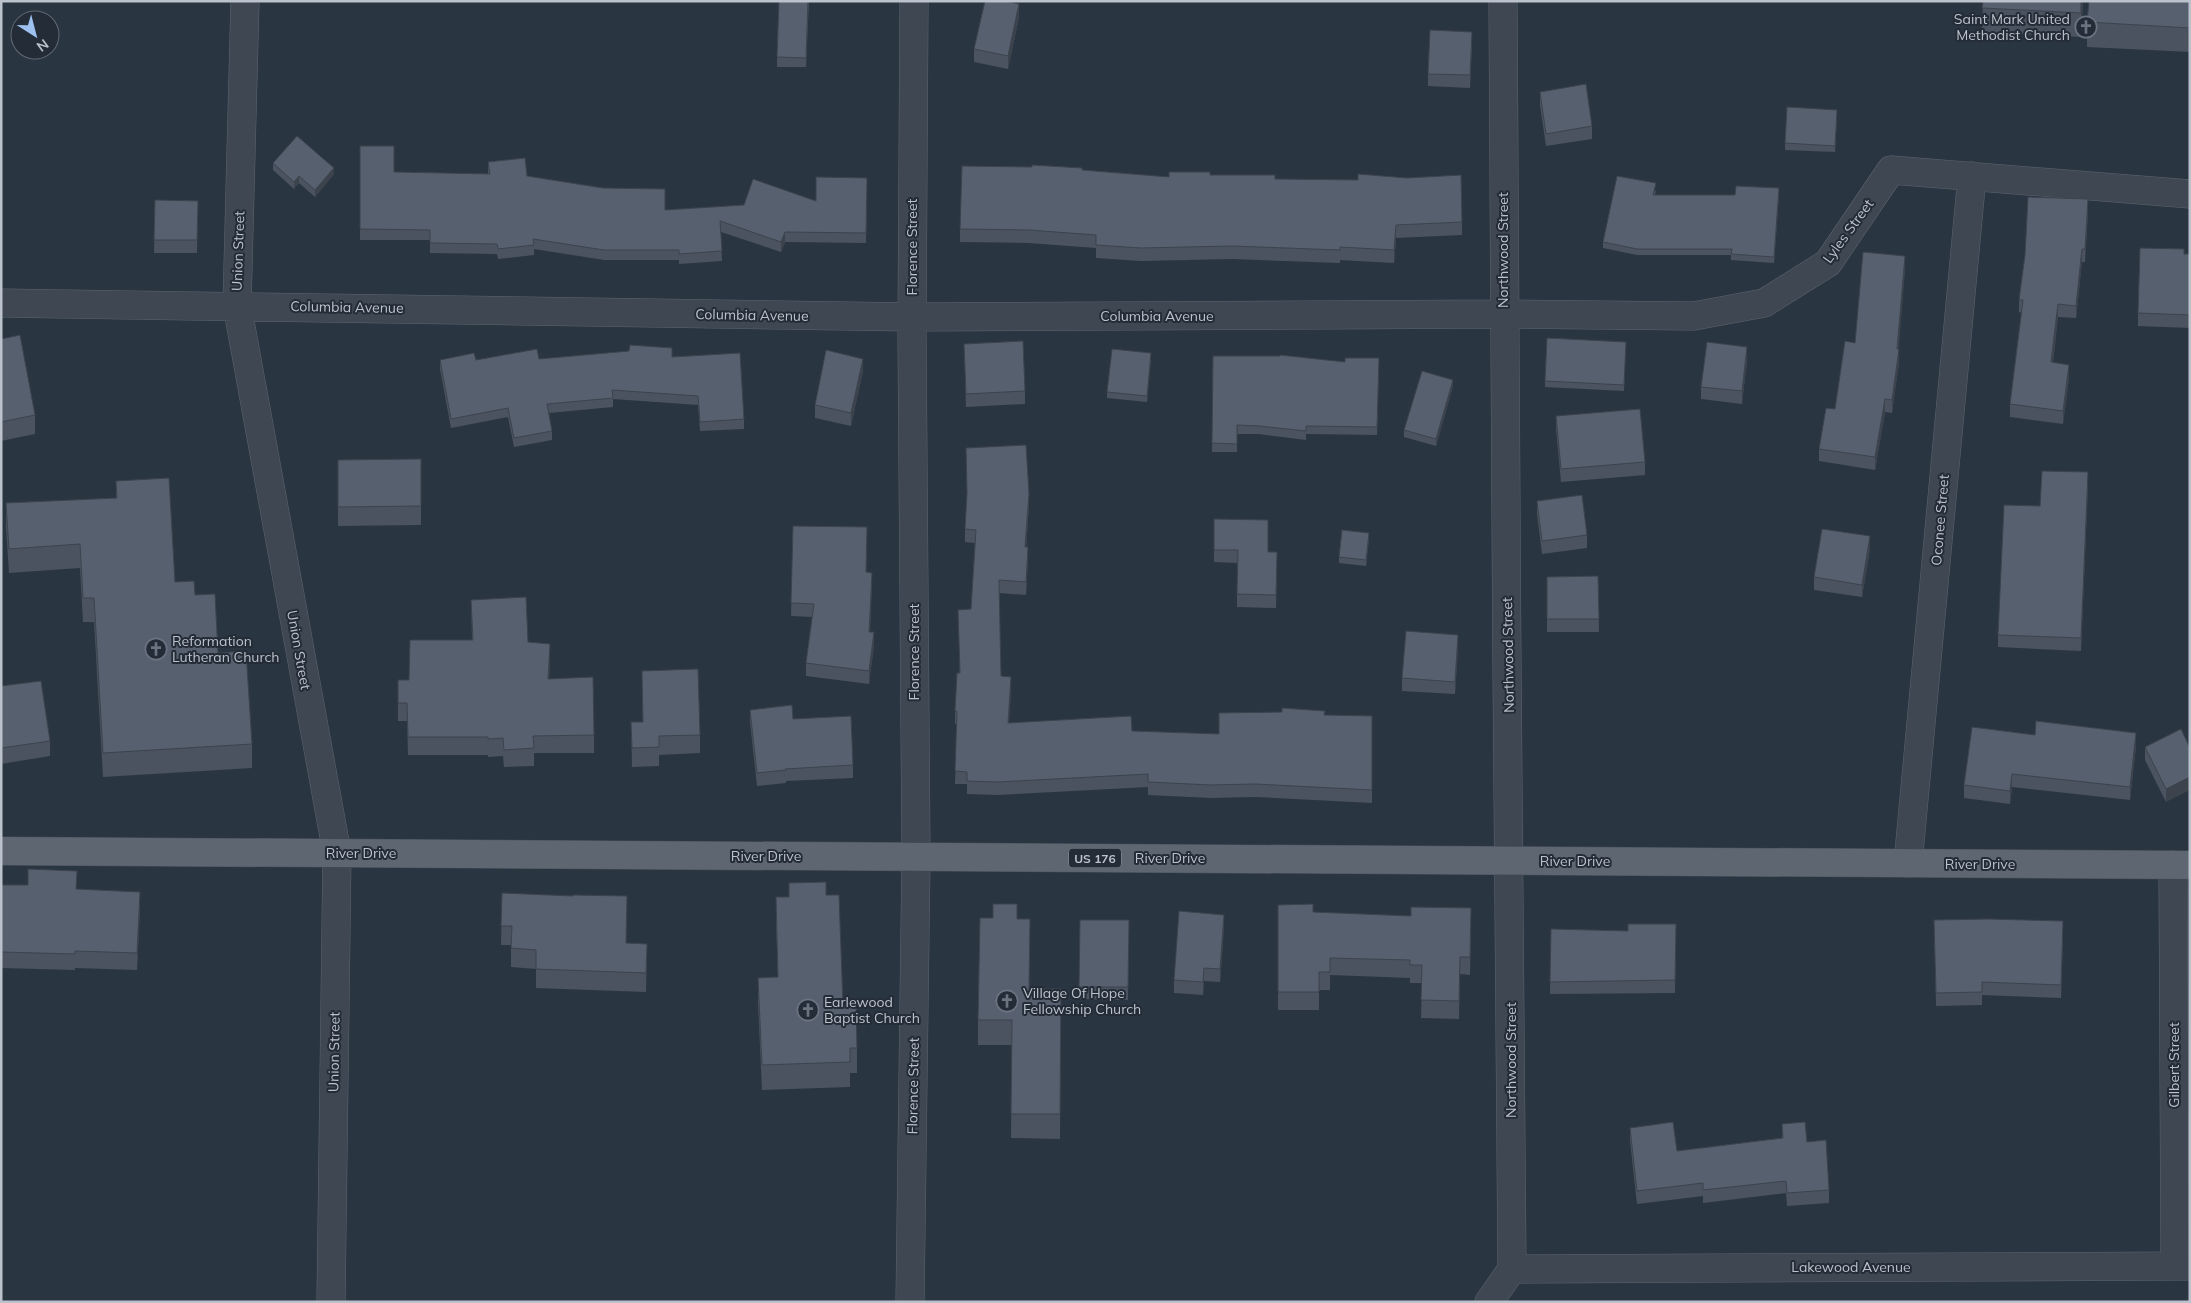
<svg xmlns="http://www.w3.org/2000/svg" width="2191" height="1303" viewBox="0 0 2191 1303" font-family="Mulish,sans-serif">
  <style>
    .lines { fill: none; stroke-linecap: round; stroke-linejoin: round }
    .minor-casing { stroke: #5d656f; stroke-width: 29 }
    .primary-casing { stroke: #48505b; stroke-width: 29 }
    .minor { stroke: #3e4752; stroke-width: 28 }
    .primary { stroke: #5d6671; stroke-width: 28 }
    .wall { fill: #4a535f }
    .shaded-wall { fill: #3c434d }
    .building { fill: #56606e; stroke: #3c434d }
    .labels { text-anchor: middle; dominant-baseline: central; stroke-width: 4; stroke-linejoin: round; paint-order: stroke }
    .shield { fill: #232c37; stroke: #8e959f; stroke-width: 1 }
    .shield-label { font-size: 12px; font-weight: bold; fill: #bcc2cb }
    .poi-label { font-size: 14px; fill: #bcc2cb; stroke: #232c37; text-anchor: start }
    .street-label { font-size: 14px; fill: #bcc2cb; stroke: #232c37 }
  </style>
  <rect width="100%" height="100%" fill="#2a3542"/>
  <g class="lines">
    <g class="minor-casing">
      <path id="minor" d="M 245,1 L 237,305 L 337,853 L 331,1302
        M 1,303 L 912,317 L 1503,314 L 1694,316 L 1764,303 L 1828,263 L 1891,170 L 2190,194
        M 1908,863 L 1972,176
        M 2173,865 L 2175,1266
        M 1512,1269 L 2190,1266
        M 910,1302 L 916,857 L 912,332 L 914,1
        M 1489,1302 L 1512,1269 C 1510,846 1503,424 1503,1"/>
    </g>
    <g class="primary-casing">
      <path id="primary" d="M 1,851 L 2190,865"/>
    </g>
    <use href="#minor" class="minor"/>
    <use href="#primary" class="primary"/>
  </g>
  <path class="wall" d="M 809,1 L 806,67 L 777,67 L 777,57 Z
    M 1983,1 L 2083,1 L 2081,37 L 1982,32 Z
    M 2190,1 L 2190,52 L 2087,47 L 2087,22 Z
    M 1019,17 L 1008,69 L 974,62 L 974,49 Z
    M 1472,45 L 1470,88 L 1428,86 L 1428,74 Z
    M 1540,92 L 1592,126 L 1592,139 L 1546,146 L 1540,105 Z
    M 1837,117 L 1835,152 L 1785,150 L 1785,143 Z
    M 360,146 L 394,172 L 488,174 L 488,162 L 527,176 L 665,210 L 816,201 L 867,178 L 866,243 L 785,242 L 781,252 L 721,232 L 722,261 L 679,264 L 679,260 L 604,260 L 534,249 L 534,255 L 498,259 L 497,254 L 430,253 L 430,240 L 360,240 Z
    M 273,163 L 334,174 L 315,197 L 299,183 L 294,189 L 273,170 Z
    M 1082,170 L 1169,177 L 1210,175 L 1275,179 L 1462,222 L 1462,235 L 1396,238 L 1394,263 L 1340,260 L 1340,263 L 1232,259 L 1141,261 L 1096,258 L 1096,248 L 1029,243 L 960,242 L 960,229 Z
    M 1656,190 L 1655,195 L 1779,195 L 1774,263 L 1731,260 L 1731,255 L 1637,255 L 1603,248 L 1603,242 Z
    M 155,200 L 198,201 L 197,253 L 154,253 Z
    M 2088,212 L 2085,262 L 2082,262 L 2076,318 L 2058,317 L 2053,363 L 2069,378 L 2063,424 L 2010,417 L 2010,404 L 2022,313 L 2019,312 L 2019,300 Z
    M 2184,254 L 2190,254 L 2190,328 L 2138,326 L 2138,313 Z
    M 1905,269 L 1898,349 L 1899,362 L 1892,413 L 1885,412 L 1875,470 L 1819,461 L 1819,449 L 1835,409 Z
    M 1,339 L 35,415 L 35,434 L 1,441 Z
    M 1626,342 L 1624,391 L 1545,387 L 1545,381 Z
    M 964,344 L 1025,391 L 1025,404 L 966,407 Z
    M 1213,356 L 1345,362 L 1379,358 L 1377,435 L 1306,434 L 1306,440 L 1259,434 L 1237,434 L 1237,452 L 1212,452 Z
    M 672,357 L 744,419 L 744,429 L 700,431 L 698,405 L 613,399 L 613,407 L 549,413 L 552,431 L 552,440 L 514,447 L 508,417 L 451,428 L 440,369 L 440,360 Z
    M 1151,360 L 1147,402 L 1107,398 L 1107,392 Z
    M 1747,360 L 1742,404 L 1701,399 L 1701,387 Z
    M 863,371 L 851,426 L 815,418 L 815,405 Z
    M 1453,386 L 1436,446 L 1404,437 L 1404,430 Z
    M 1556,416 L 1645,462 L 1645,475 L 1561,482 L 1556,429 Z
    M 421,459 L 421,525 L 338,526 L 338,460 Z
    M 116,481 L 175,582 L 195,595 L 218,653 L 252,744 L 252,768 L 103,777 L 94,622 L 83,622 L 80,568 L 9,573 L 6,527 L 6,503 L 116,498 Z
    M 2088,485 L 2081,651 L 1998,647 L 1998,635 Z
    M 967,496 L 1029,506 L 1026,547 L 1028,560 L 1026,595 L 999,593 L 1001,676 L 1011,689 L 1009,723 L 1132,731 L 1219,734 L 1325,715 L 1372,716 L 1372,803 L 1255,797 L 1211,798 L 1148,795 L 1148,787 L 998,795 L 967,794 L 967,784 L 955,784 L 957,724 L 955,724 L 955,711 L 959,673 L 971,609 L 975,543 L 965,542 L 965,529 Z
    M 1537,501 L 1587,535 L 1587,548 L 1542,554 L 1537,514 Z
    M 1214,519 L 1268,552 L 1277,552 L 1276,608 L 1237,607 L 1237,563 L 1214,562 Z
    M 793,526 L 866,572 L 872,585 L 870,632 L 874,645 L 869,684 L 806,676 L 806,663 L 812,617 L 791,616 Z
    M 1369,539 L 1366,566 L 1339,563 L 1339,557 Z
    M 1870,549 L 1862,597 L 1814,590 L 1814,577 Z
    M 1598,576 L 1599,632 L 1547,632 L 1547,577 Z
    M 471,600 L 528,642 L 550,661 L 549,679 L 594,735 L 594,753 L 534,753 L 534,766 L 504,767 L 503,756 L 488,757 L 488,755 L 408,755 L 407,721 L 398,721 L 398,703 L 409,680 L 472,640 Z
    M 1458,648 L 1455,694 L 1402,691 L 1402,678 Z
    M 642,671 L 700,735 L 700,753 L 659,755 L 659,766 L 632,767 L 631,722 L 643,722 Z
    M 1,686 L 50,741 L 50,756 L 1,764 Z
    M 750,710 L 793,719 L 853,765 L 853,778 L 786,781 L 786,783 L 757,786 L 750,722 Z
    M 2035,735 L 2136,746 L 2130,800 L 2012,787 L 2010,804 L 1964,798 L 1964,785 Z
    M 2145,747 L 2190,748 L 2166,802 L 2145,760 Z
    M 789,883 L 826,895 L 843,1005 L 857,1048 L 857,1073 L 850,1073 L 850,1087 L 762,1090 L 758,1003 L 758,978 L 778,977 L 776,922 L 776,897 L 789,897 Z
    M 1,885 L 77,889 L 140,908 L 137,970 L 75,968 L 75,970 L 1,968 Z
    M 502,893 L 627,943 L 647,944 L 646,992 L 536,988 L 536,969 L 511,967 L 511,945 L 501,945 Z
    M 1278,905 L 1313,912 L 1471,926 L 1470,975 L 1460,974 L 1459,1019 L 1421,1018 L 1422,983 L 1410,983 L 1410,978 L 1330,975 L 1330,990 L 1319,990 L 1319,1010 L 1278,1010 Z
    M 1017,919 L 1030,989 L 1061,989 L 1060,1139 L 1011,1138 L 1012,1045 L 978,1045 L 978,1020 Z
    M 1080,920 L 1129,920 L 1128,1000 L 1079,999 Z
    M 1934,920 L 2063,934 L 2061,998 L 1982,995 L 1982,1005 L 1936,1006 Z
    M 1676,924 L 1675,993 L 1550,994 L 1551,929 L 1628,931 Z
    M 1224,927 L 1220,982 L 1204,981 L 1203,995 L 1174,993 L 1174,980 Z
    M 1782,1124 L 1807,1142 L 1829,1190 L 1829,1203 L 1787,1206 L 1786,1193 L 1703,1203 L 1703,1196 L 1637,1204 L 1630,1141 L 1630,1128 L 1677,1151 L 1782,1138 Z"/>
  <path class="shaded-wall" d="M 2081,1 L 2083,1 L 2081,37 Z
    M 1019,4 L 1019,17 L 1008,69 L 1008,56 Z
    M 334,168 L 334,174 L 315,197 L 315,190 Z
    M 299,176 L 299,183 L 294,189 L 294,182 Z
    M 2088,199 L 2088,212 L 2085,262 L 2085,249 Z
    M 1396,225 L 1396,238 L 1394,263 L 1394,250 Z
    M 785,232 L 785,242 L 781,252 L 781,242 Z
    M 2082,249 L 2082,262 L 2076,318 L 2076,306 Z
    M 1905,256 L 1905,269 L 1898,359 L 1899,349 L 1899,362 L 1892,413 L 1892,400 L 1897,349 Z
    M 2058,304 L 2058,317 L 2051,375 L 2051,362 Z
    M 1747,347 L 1747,360 L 1742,404 L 1742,391 Z
    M 1151,353 L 1151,360 L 1147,402 L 1147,396 Z
    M 863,359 L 863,371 L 851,426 L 851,413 Z
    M 2069,365 L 2069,378 L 2063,424 L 2063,411 Z
    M 1453,380 L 1453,386 L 1436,446 L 1436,439 Z
    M 1885,399 L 1885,412 L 1875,470 L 1875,457 Z
    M 2088,472 L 2088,485 L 2081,651 L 2081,638 Z
    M 1029,494 L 1029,506 L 1025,560 L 1025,547 Z
    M 1870,536 L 1870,549 L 1862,597 L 1862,585 Z
    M 1028,547 L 1028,560 L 1026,595 L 1026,582 Z
    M 872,573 L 872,585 L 869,644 L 869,632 Z
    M 874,632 L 874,645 L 869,684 L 869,671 Z
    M 1458,635 L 1458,648 L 1455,694 L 1455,682 Z
    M 550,644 L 550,661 L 548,696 L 548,679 Z
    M 1011,677 L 1011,689 L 1008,735 L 1008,723 Z
    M 2136,733 L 2136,746 L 2130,800 L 2130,787 Z
    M 2012,774 L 2012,787 L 2010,804 L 2010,791 Z
    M 2190,777 L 2190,790 L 2166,802 L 2166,789 Z
    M 140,892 L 140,908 L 137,970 L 137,953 Z
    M 1224,915 L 1224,927 L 1220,982 L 1220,969 Z
    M 2063,921 L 2063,934 L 2061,998 L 2061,985 Z
    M 1204,968 L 1204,981 L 1203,995 L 1203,982 Z"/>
  <path class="building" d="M 779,1 L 808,1 L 806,58 L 777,57 Z
    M 985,1 L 1006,1 L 1019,4 L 1008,56 L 974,49 Z
    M 1983,1 L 2081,1 L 2081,13 L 1982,8 Z
    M 2089,1 L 2190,1 L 2190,28 L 2087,22 Z
    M 1430,30 L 1472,32 L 1470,75 L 1428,74 Z
    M 1586,84 L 1592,126 L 1546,134 L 1540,92 Z
    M 1787,107 L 1837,110 L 1835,146 L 1785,143 Z
    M 297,136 L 334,168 L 315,190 L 299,176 L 294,182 L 273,163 Z
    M 360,146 L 394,146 L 394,172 L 490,174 L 488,162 L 525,158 L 527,176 L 603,188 L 665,189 L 665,210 L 744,205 L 753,179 L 816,201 L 816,177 L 867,178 L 866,233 L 785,232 L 781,242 L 720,221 L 722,251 L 679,254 L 679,250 L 604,250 L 533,239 L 534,245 L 498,249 L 497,244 L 430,243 L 430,230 L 360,229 Z
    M 1032,165 L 1082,168 L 1082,170 L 1169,177 L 1169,172 L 1210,172 L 1210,175 L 1275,175 L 1275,179 L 1358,180 L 1358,174 L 1407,178 L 1461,175 L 1462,222 L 1396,225 L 1394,250 L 1340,247 L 1340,250 L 1232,246 L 1141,248 L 1096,245 L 1096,235 L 1029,230 L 960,229 L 962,166 L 1032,167 Z
    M 1617,176 L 1656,183 L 1653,195 L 1735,195 L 1736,186 L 1779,188 L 1774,257 L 1731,254 L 1732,249 L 1637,249 L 1603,242 Z
    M 2028,197 L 2088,199 L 2085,249 L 2082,249 L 2076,306 L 2058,304 L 2051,362 L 2069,365 L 2063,411 L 2010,404 L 2023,300 L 2019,300 L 2025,255 Z
    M 155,200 L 198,201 L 197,240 L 154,240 Z
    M 2140,248 L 2184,249 L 2184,254 L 2190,254 L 2190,315 L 2138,313 Z
    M 1863,252 L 1905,256 L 1897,349 L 1899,349 L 1892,400 L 1885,399 L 1875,457 L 1819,449 L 1826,408 L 1835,409 L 1845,341 L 1855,343 Z
    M 20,335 L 35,415 L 1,422 L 1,339 Z
    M 1547,338 L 1626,342 L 1624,385 L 1545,381 Z
    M 1023,341 L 1025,391 L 966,394 L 964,344 Z
    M 1707,342 L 1747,347 L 1742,391 L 1701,387 Z
    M 630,345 L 672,348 L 672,357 L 740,353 L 744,419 L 700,422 L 698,396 L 612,390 L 613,398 L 547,404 L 552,431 L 514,438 L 508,408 L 451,419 L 440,360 L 474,353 L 476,360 L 537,349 L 539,359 L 629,351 Z
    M 1112,349 L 1151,353 L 1147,396 L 1107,392 Z
    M 826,350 L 863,359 L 851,413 L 815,405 Z
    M 1280,355 L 1345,362 L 1345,358 L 1379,358 L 1377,427 L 1306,426 L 1306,431 L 1259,426 L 1237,425 L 1237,444 L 1212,443 L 1213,356 L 1280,356 Z
    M 1422,371 L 1453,380 L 1436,439 L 1404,430 Z
    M 1640,409 L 1645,462 L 1561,469 L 1556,416 Z
    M 1026,445 L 1029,494 L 1025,547 L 1028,547 L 1026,582 L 999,580 L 1001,676 L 1011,677 L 1008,723 L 1131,716 L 1132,731 L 1219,734 L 1219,713 L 1282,712 L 1282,708 L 1325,711 L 1324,715 L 1372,716 L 1372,790 L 1255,784 L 1211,785 L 1148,782 L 1148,774 L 998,782 L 967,781 L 967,772 L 955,771 L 957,711 L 955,711 L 957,673 L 960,673 L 958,610 L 971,609 L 976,530 L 965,529 L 967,493 L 966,448 Z
    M 421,459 L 421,506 L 338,507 L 338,460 Z
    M 2042,471 L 2088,472 L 2081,638 L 1998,635 L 2004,505 L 2040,506 Z
    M 169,478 L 175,582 L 194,581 L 195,595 L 215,594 L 218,653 L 246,651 L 252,744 L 103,753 L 94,598 L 83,598 L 80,544 L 9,549 L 6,503 L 117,498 L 116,481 Z
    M 1582,495 L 1587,535 L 1542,541 L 1537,501 Z
    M 1214,519 L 1268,520 L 1268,552 L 1277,552 L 1276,595 L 1237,594 L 1238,550 L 1214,550 Z
    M 793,526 L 867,527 L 866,572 L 872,573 L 869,632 L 874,632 L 869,671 L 806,663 L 814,604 L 791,603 Z
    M 1822,529 L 1870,536 L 1862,585 L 1814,577 Z
    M 1342,530 L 1369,533 L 1366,560 L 1339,557 Z
    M 1598,576 L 1599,619 L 1547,619 L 1547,577 Z
    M 526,597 L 528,642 L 550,644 L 548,679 L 593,677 L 594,735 L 533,736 L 534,748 L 504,750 L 503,738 L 488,739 L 488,737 L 408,737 L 407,703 L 398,703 L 398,680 L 409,680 L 410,640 L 473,640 L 471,600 Z
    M 1406,631 L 1458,635 L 1455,682 L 1402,678 Z
    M 698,669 L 700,735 L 659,736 L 659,747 L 632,748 L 631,722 L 643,722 L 642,671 Z
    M 41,681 L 50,741 L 1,748 L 1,686 Z
    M 792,705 L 793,719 L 851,716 L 853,765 L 785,769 L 786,770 L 757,773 L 750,710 Z
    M 2036,721 L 2136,733 L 2130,787 L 2012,774 L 2010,791 L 1964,785 L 1972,727 L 2035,735 Z
    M 2181,729 L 2190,748 L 2190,777 L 2166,789 L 2145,747 Z
    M 28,869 L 77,871 L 76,889 L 140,892 L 137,953 L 75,951 L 75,954 L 1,952 L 1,885 L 28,885 Z
    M 826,882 L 826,895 L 839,895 L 843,1005 L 856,1004 L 857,1048 L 850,1048 L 850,1062 L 762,1065 L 758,978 L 778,977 L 776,897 L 789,897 L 789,883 Z
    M 502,893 L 573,896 L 573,895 L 627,896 L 626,943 L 647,944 L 646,973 L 536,969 L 536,950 L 511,948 L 512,926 L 501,926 Z
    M 993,904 L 1017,904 L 1017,919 L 1030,919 L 1029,989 L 1061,989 L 1060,1114 L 1011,1114 L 1012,1020 L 978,1020 L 980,918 L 993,918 Z
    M 1313,904 L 1313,912 L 1411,916 L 1411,907 L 1471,908 L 1470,957 L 1460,957 L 1459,1001 L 1421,1000 L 1422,965 L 1410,965 L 1410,960 L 1330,958 L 1330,972 L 1319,972 L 1319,992 L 1278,992 L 1278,905 Z
    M 1179,911 L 1224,915 L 1220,969 L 1204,968 L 1203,982 L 1174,980 Z
    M 1988,919 L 2063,921 L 2061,985 L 1982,982 L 1982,992 L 1936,993 L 1934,920 Z
    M 1080,920 L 1129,920 L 1128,987 L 1079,987 Z
    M 1628,924 L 1676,924 L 1675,980 L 1550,982 L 1551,929 L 1628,931 Z
    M 1673,1122 L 1677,1151 L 1783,1138 L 1782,1124 L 1805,1122 L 1807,1142 L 1826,1140 L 1829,1190 L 1787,1193 L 1786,1181 L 1703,1190 L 1703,1183 L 1637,1191 L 1630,1128 Z"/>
  <defs>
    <g id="church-ring" transform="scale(1.125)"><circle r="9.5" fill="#232c37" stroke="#6b7280" stroke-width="1.5"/><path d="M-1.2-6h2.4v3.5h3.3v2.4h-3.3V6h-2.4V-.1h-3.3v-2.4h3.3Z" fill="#6b7280"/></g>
  </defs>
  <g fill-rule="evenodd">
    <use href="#church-ring" x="2086" y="27"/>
    <use href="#church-ring" x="156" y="649"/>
    <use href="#church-ring" x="1007" y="1001"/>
    <use href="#church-ring" x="808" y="1010"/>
  </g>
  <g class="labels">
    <rect class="shield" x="1069" y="848.5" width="52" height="19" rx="4"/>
    <g class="shield-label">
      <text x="1095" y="858">US 176</text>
    </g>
    <g class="poi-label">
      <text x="2070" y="19" text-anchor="end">Saint Mark United<tspan x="2070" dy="16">Methodist Church</tspan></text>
      <text x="172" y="641">Reformation<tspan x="172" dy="16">Lutheran Church</tspan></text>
      <text x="1023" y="993">Village Of Hope<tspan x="1023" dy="16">Fellowship Church</tspan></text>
      <text x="824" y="1002">Earlewood<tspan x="824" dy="16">Baptist Church</tspan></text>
    </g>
    <g class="street-label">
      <text transform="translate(1848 231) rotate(-54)">Lyles Street</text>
      <text transform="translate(912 247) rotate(-90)">Florence Street</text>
      <text transform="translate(1503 250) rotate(-90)">Northwood Street</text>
      <text transform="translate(238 251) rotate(-88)">Union Street</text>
      <text transform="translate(347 307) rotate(1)">Columbia Avenue</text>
      <text transform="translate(752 315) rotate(1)">Columbia Avenue</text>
      <text x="1157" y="316">Columbia Avenue</text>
      <text transform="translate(1940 520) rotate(-85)">Oconee Street</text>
      <text transform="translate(299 650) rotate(80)">Union Street</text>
      <text transform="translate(914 652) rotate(-90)">Florence Street</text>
      <text transform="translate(1508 655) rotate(-91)">Northwood Street</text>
      <text x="361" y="853">River Drive</text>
      <text x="766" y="856">River Drive</text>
      <text x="1170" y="858">River Drive</text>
      <text x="1575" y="861">River Drive</text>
      <text x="1980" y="864">River Drive</text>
      <text transform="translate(334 1052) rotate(-89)">Union Street</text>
      <text transform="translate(1511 1060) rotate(-90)">Northwood Street</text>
      <text transform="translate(2174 1065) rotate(-90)">Gilbert Street</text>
      <text transform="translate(913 1086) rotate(-89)">Florence Street</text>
      <text x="1851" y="1267">Lakewood Avenue</text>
    </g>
  </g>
  <rect width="2191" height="1303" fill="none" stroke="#bcc2cb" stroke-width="5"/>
  <g transform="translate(35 35) rotate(144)"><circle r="24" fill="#232c37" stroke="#606872"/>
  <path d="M0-4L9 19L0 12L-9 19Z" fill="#9dc0ef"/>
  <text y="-8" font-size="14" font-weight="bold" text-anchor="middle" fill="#bcc2cb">N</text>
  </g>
</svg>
